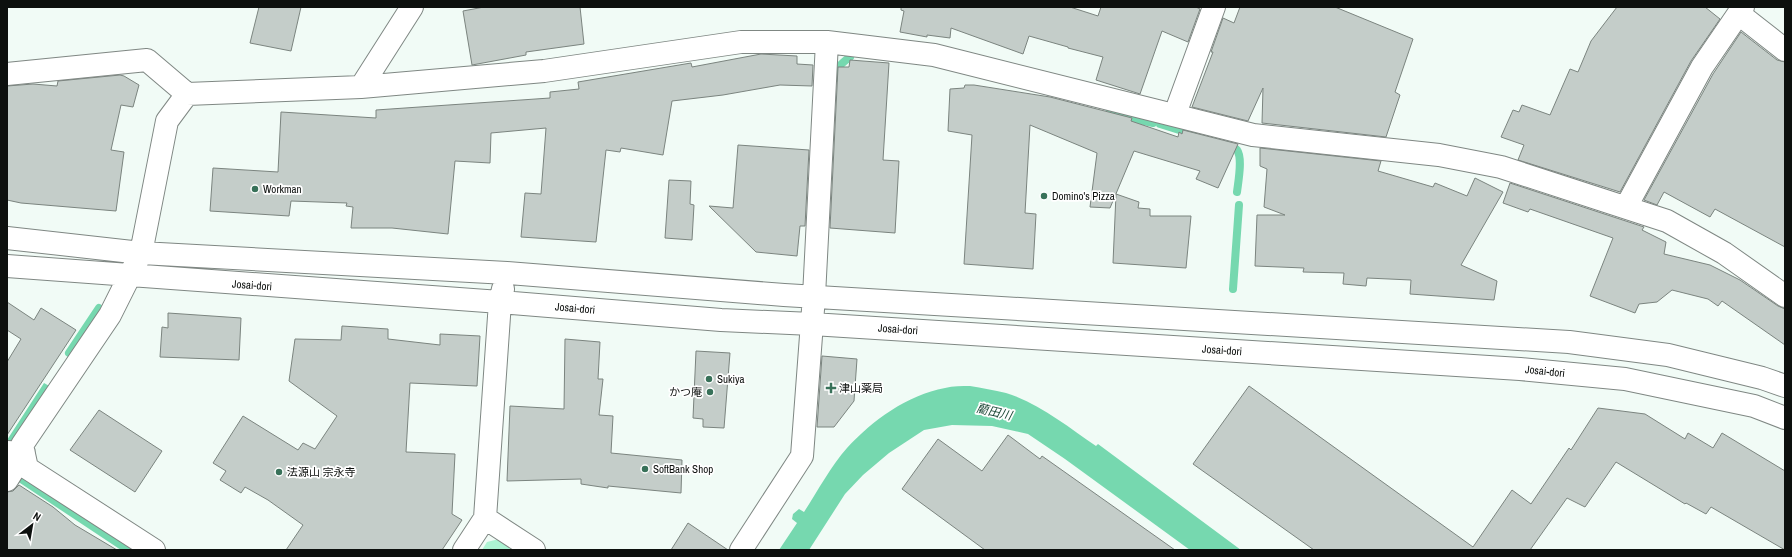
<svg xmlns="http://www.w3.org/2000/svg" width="1792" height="557" viewBox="0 0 1792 557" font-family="'Archivo Narrow','Noto Sans JP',sans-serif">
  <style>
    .green { fill: #adf4d3 }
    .water { fill: #76d8af }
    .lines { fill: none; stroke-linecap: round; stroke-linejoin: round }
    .stream { stroke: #76d8af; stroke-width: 8 }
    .building { fill: #c4cdc9; stroke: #7b847f }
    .minor-casing { stroke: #7f8783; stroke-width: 24 }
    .minor { stroke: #fff; stroke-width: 22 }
    .poi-dot { fill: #387159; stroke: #fff; stroke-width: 1.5 }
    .labels { text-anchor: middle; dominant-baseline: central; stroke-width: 3.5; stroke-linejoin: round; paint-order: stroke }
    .poi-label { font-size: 11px; fill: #0d100e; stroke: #fff; text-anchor: start }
    .street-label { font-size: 11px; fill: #0d100e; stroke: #fff }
    .water-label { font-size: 12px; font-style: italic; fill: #1e4938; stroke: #fff }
  </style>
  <rect width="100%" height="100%" fill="#f1fbf6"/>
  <path class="green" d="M 499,539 L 516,550 L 482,550 L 487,542 Z"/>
  <path class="water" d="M 44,383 L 51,387 L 21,475 L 134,550 L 121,550 L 14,479 L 7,451 L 7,440 Z
    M 970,386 C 982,388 994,390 1006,393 C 1039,403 1068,427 1096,446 L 1098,444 L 1241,550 L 1190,550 L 1065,459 L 1028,434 L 992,426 L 952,425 L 924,430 L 889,453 L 863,475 L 845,494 L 809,550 L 779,550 L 797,523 L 792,519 L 793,514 L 799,509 L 804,512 C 817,492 831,466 847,448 C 873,420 907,395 945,388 C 953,386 962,386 970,386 Z"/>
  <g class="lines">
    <path class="stream" d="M 836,78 C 836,67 841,64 850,57
      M 1109,108 L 1118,111 L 1117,115 L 1153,123
      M 1160,124 L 1192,134
      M 1226,145 C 1229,146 1235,147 1237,150 C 1243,158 1238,183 1237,192
      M 1233,289 L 1239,205
      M 69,353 L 99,308"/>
  </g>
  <path class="building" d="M 259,7 L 301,7 L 291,51 L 250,43 Z
    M 484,7 L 580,7 L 584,44 L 526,52 L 526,55 L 472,65 L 463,11 Z
    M 901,7 L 1070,7 L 1098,16 L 1101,7 L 1196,7 L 1200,9 L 1188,42 L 1162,31 L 1140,94 L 1096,80 L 1103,57 L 1068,48 L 1068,47 L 1029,36 L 1023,54 L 951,28 L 950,38 L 927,35 L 927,37 L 900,32 L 904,11 L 901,10 Z
    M 1240,7 L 1335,7 L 1413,39 L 1395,92 L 1400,95 L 1386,137 L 1262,123 L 1263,88 L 1248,121 L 1192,107 L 1213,52 L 1211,52 L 1223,18 L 1234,23 Z
    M 1617,7 L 1705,7 L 1720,19 L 1691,61 L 1620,192 L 1518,160 L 1524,145 L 1501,137 L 1513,110 L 1519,112 L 1522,105 L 1550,115 L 1570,69 L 1578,72 L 1591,41 Z
    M 1741,32 L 1777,60 L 1785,62 L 1785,247 L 1715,209 L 1710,217 L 1664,192 L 1657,205 L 1644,200 L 1713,74 Z
    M 761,54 L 797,56 L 797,64 L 813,65 L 812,86 L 780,85 L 723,95 L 672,101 L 663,155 L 621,148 L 620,152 L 606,150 L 596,242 L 521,237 L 525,193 L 541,194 L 546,128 L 491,133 L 490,163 L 455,161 L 448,234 L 392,228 L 351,228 L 353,207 L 346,206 L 347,203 L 291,201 L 289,216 L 210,211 L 213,168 L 278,172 L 281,112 L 376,118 L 376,110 L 550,98 L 550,92 L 579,89 L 578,82 L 691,63 L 692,67 Z
    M 850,60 L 889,63 L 883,160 L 899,161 L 895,233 L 830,228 L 838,67 L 849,67 Z
    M 120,75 L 124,76 L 139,85 L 133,107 L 121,105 L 111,150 L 124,152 L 116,211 L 21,203 L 7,200 L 7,86 L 33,84 L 57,86 L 58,81 Z
    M 965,85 L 974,85 L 1050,97 L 1132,118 L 1131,121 L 1178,137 L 1179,132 L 1182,134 L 1183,130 L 1238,144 L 1218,188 L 1196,179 L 1200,171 L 1134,151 L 1110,208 L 1090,207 L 1097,153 L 1030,125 L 1025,213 L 1036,214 L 1033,269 L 964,264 L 972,135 L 948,131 L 950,89 L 964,88 Z
    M 738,145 L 809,150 L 805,226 L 800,226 L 797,256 L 756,252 L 709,206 L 733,208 Z
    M 1260,148 L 1381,161 L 1378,171 L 1433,187 L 1435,183 L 1467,196 L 1475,178 L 1503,192 L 1461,265 L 1497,281 L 1494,300 L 1410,294 L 1411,280 L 1367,278 L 1366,286 L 1343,284 L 1344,273 L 1303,272 L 1304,268 L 1255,266 L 1257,215 L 1285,215 L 1264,207 L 1267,169 L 1260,166 Z
    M 669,180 L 691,181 L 690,204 L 694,205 L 692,240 L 665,238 Z
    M 1510,183 L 1644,227 L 1642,230 L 1666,242 L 1664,254 L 1710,265 L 1740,280 L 1778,306 L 1785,309 L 1785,345 L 1722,301 L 1718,306 L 1708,299 L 1672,290 L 1657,302 L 1639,304 L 1635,313 L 1590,296 L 1613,238 L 1530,209 L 1528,212 L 1503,203 Z
    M 1116,194 L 1139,202 L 1138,208 L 1150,209 L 1150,216 L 1191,216 L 1186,268 L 1113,263 Z
    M 7,302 L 34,320 L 41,308 L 76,330 L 7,435 L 7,362 L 21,339 L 7,330 Z
    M 168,313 L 241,318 L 239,360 L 160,357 L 162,327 L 168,328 Z
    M 342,326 L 388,329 L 388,339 L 440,345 L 440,334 L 480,336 L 477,386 L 410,383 L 406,452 L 455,454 L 452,514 L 462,520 L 442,550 L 286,550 L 303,525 L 268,500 L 245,487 L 241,493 L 220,480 L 226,471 L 213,463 L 243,416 L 298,450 L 303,443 L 315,449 L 337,416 L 289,381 L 295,339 L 341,340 Z
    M 565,339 L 600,342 L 598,379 L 603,379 L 599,415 L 613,416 L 611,453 L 682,460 L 681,493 L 608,486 L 608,488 L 581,484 L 581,479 L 507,481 L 510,406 L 564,409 Z
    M 696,351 L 730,353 L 724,428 L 703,427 L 703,419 L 693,418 Z
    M 822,356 L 857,359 L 854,401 L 834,427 L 817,427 Z
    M 1249,386 L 1473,547 L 1512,490 L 1531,504 L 1569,448 L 1571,450 L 1598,408 L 1645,414 L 1685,439 L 1688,433 L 1713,448 L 1722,433 L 1785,471 L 1785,550 L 1711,507 L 1706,514 L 1686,503 L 1685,504 L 1616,462 L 1585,507 L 1567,498 L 1530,550 L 1314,550 L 1193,464 Z
    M 99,410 L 162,451 L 135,492 L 70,450 Z
    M 1008,435 L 1040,459 L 1042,456 L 1175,550 L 985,550 L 902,489 L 938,439 L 982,471 Z
    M 19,485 L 53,507 L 75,525 L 117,550 L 7,550 L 7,492 L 13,491 Z
    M 688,523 L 728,550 L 671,550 Z"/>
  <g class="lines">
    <g class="minor-casing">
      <path id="minor" d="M 1739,14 L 1785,50
        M 7,74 L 147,60 L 187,94
        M 361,87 L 412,7
        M 1175,114 L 1214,7
        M 1626,207 L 1702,67 L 1743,7
        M 7,238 L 141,253 L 507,273 L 784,295 L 1569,342 L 1668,355 L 1762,378 L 1785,386
        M 7,266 L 500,302 L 721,320 L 812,324 L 1520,369 L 1625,379 L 1754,406 L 1785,418
        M 7,452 L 24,453 L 7,480
        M 485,518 L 534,550
        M 154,550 L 27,468 L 22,445 L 110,315 L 141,253 L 167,121 L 187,94 L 361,87 L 544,71 L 741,42 L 827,42 L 934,55 L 1253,135 L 1439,155 L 1501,167 L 1667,221 L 1724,253 L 1785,296
        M 464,550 L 485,518 L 500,302 L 503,289
        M 741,550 L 802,456 L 814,296 L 827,42"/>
    </g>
    <use href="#minor" class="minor"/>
  </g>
  <g class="poi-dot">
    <circle cx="255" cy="189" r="4"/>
    <circle cx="1044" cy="196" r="4"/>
    <circle cx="709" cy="379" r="4"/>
    <path d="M829 382h4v4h4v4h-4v4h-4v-4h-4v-4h4z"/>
    <circle cx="710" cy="392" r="4"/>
    <circle cx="645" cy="469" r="4"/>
    <circle cx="279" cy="472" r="4"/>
  </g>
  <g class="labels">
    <g class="poi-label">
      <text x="263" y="189">Workman</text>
      <text x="1052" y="196">Domino's Pizza</text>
      <text x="717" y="379">Sukiya</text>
      <text x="839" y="388">津山薬局</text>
      <text x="702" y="392" text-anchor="end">かつ庵</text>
      <text x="653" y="469">SoftBank Shop</text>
      <text x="287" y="472">法源山 宗永寺</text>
    </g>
    <g class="street-label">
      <text transform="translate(252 285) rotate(4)">Josai-dori</text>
      <text transform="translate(575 308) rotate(5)">Josai-dori</text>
      <text transform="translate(898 329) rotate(4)">Josai-dori</text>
      <text transform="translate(1222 350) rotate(4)">Josai-dori</text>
      <text transform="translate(1545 371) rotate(6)">Josai-dori</text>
    </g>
    <g class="water-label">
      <text transform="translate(994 412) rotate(13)">藺田川</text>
    </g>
  </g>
  <rect width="1792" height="557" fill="none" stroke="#0d100e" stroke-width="16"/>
  <g transform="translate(32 525) rotate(31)" stroke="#ffffff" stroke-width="3" paint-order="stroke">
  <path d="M0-3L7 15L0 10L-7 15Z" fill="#0d100e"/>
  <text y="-6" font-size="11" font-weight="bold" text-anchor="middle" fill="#0d100e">N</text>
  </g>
</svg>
